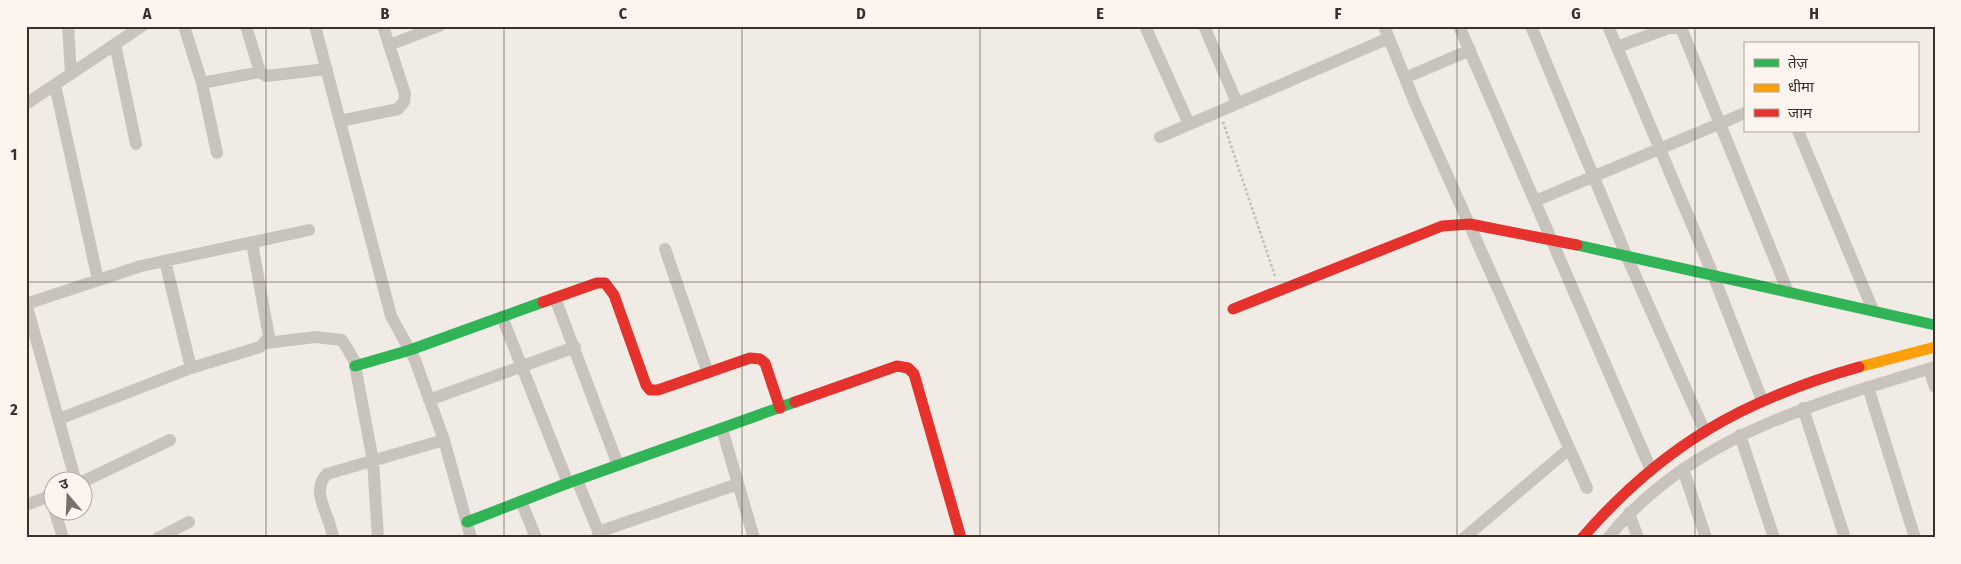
<svg xmlns="http://www.w3.org/2000/svg" width="1961" height="564" viewBox="0 0 1961 564" font-family="'Fira Sans Condensed','Noto Sans Devanagari',sans-serif">
  <style>
    .lines { fill: none; stroke-linecap: round; stroke-linejoin: round }
    .path { stroke: #c2bbb6; stroke-width: 2.5; stroke-dasharray: 2.5 2.5; stroke-linecap: butt }
    .street { stroke: #c9c3be; stroke-width: 12 }
    .fast { stroke: #30b455; stroke-width: 11 }
    .slow { stroke: #ff9f0a; stroke-width: 11 }
    .jam { stroke: #e5322d; stroke-width: 11 }
    .grid { fill: none; stroke: #3b302b; stroke-width: 1; stroke-opacity: 0.55 }
    .neatline { fill: none; stroke: #3b302b; stroke-width: 2 }
    .grid-label { font-size: 16px; text-anchor: middle; font-weight: bold; fill: #3b302b }
  </style>
  <rect width="100%" height="100%" fill="#f0ebe5"/>
  <g class="lines">
    <path class="path" d="M 1223,122 L 1275,276"/>
    <path class="street" d="M 68,26 L 71,74
      M 184,26 L 202,83 L 217,153
      M 246,26 L 260,72 L 266,76 L 327,69
      M 315,26 L 391,316 L 415,360 L 444,440 L 471,538
      M 1145,26 L 1189,124
      M 1204,26 L 1237,103
      M 1384,26 L 1415,103 L 1587,488
      M 1459,26 L 1651,470
      M 1531,26 L 1627,257 L 1705,432
      M 1608,26 L 1714,277 L 1762,400
      M 115,44 L 136,144
      M 389,45 L 439,26
      M 1617,47 L 1666,29 L 1675,27 L 1682,30 L 1788,292
      M 1405,78 L 1470,50
      M 202,83 L 260,72
      M 55,85 L 98,280
      M 26,104 L 142,26
      M 340,121 L 398,109 L 404,102 L 405,94 L 383,26
      M 1798,131 L 1873,310
      M 1160,137 L 1389,38
      M 1535,201 L 1745,113
      M 665,249 L 708,373
      M 165,261 L 191,368
      M 555,298 L 618,465
      M 26,303 L 76,482
      M 26,304 L 141,266 L 309,230
      M 502,317 L 568,483
      M 266,343 L 315,337 L 342,340 L 354,360 L 373,461 L 378,538
      M 1929,369 L 1935,387
      M 1868,387 L 1915,538
      M 429,400 L 575,347
      M 1803,408 L 1845,538
      M 59,419 L 191,368 L 260,347 L 269,337 L 252,243
      M 722,429 L 754,538
      M 1740,435 L 1774,538
      M 1683,469 L 1706,538
      M 577,480 L 601,538
      M 82,482 L 170,440
      M 521,501 L 536,538
      M 26,505 L 52,495
      M 55,512 L 63,538
      M 1629,513 L 1638,538
      M 598,532 L 738,484
      M 158,538 L 189,522
      M 333,538 C 331,516 309,492 327,474 L 444,440
      M 1464,538 L 1569,449
      M 1608,538 C 1689,437 1816,403 1935,367"/>
    <path class="fast" d="M 1577,245 L 1935,325
      M 355,366 L 410,350 L 543,302
      M 467,522 L 568,483 L 795,402"/>
    <path class="slow" d="M 1859,367 L 1935,347"/>
    <path class="jam" d="M 543,302 L 597,283 L 605,283 L 614,295 L 646,385 L 650,390 L 658,390 L 750,358 L 760,359 L 765,363 L 780,408
      M 1233,309 L 1442,226 L 1470,224 L 1577,245
      M 795,402 L 897,366 L 908,368 L 914,374 L 961,538
      M 1582,538 C 1662,446 1742,400 1859,367"/>
  </g>
  <path class="grid" d="M 266,26 L 266,538M 504,26 L 504,538M 742,26 L 742,538M 980,26 L 980,538M 1219,26 L 1219,538M 1457,26 L 1457,538M 1695,26 L 1695,538M 26,282 L 1935,282"/>
  <rect width="1961" height="564" fill="none" stroke="#fbf5ee" stroke-width="55"/>
  <rect x="1744" y="42" width="175" height="90" fill="#fbf5ee" stroke="#aea6a0"/>
  <rect x="1754" y="59" width="25" height="8" fill="#30b455" stroke="#aea6a0"/>
  <text x="1788" y="68" font-size="15" fill="#3b302b">तेज़</text>
  <rect x="1754" y="84" width="25" height="8" fill="#ff9f0a" stroke="#aea6a0"/>
  <text x="1788" y="92" font-size="15" fill="#3b302b">धीमा</text>
  <rect x="1754" y="109" width="25" height="8" fill="#e5322d" stroke="#aea6a0"/>
  <text x="1788" y="118" font-size="15" fill="#3b302b">जाम</text>
  <g transform="translate(68 496) rotate(341)"><circle r="24" fill="#fbf5ee" stroke="#aea6a0"/>
  <path d="M0-4L9 19L0 12L-9 19Z" fill="#7a716c"/>
  <text y="-8" font-size="14" font-weight="bold" text-anchor="middle" fill="#3b302b">उ</text>
  </g>
  <rect x="28" y="28" width="1906" height="508" class="neatline"/>
  <g class="grid-label">
    <text x="147" y="19">A</text>
    <text x="385" y="19">B</text>
    <text x="623" y="19">C</text>
    <text x="861" y="19">D</text>
    <text x="1100" y="19">E</text>
    <text x="1338" y="19">F</text>
    <text x="1576" y="19">G</text>
    <text x="1814" y="19">H</text>
    <text x="14" y="160">1</text>
    <text x="14" y="415">2</text>
  </g>
</svg>
